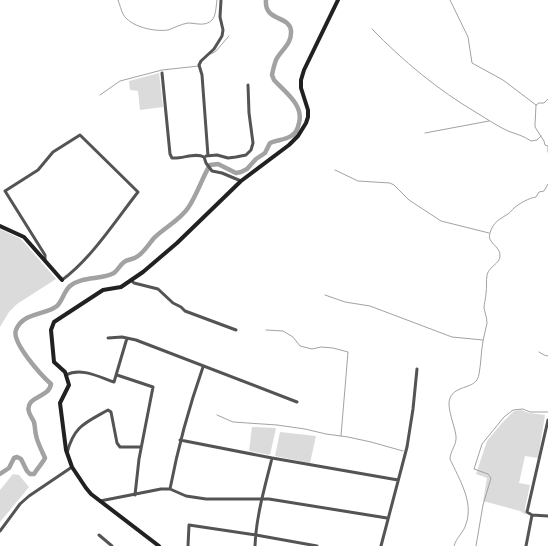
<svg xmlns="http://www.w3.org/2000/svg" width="548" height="546" viewBox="0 0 548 546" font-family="'DejaVu Sans',sans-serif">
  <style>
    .green { fill: #dbdbdb }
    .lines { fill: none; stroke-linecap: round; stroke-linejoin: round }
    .stream { stroke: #a2a2a2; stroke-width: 1 }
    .river { stroke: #a2a2a2; stroke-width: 4.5 }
    .street { stroke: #545454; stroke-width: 3 }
    .secondary { stroke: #212121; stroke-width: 4 }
  </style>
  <rect width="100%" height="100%" fill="#fff"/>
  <path class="green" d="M 159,73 L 163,107 L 140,110 L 138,91 L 130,90 L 129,81 Z
    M 0,229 L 21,239 L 56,279 L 17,304 L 9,312 L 0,327 Z
    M 521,410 L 529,413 L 545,415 L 538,458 L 525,456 L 519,483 L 530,485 L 525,508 L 526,515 L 520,511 L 483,501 L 487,478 L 476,474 L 487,441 L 502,423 L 514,411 Z
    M 252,427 L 276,428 L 270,455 L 249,451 Z
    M 280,432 L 316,436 L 310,463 L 275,456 Z
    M 13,474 L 19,475 L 29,487 L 0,522 L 0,490 Z"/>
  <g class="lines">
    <path class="stream" d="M 118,0 C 120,5 121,10 123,14 C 130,27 155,32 168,30 C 174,28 181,24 188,23 C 196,23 205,27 212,20 C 216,16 216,6 217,0
      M 450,0 L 468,37 L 472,63 L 503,80 L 536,105
      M 372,29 C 403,61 438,90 477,113 C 487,119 497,126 508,131 C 516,134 524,136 531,141 L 537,140 L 541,136
      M 211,54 L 216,51 L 229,36
      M 100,95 L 120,81 L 162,70 L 199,66
      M 548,99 L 544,103 L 539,103 L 536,105 L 535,125 L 535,127 L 544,141 L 545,145 L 548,146 L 548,152
      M 425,133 L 489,121
      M 335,170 L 358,181 L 390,183 L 394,185 L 409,200 L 441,221 L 489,233
      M 325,295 L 345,302 L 370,306 L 452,337 L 483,340
      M 266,330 L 283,331 L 293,337 L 300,346 L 312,349 L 321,347 L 333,348 L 348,352 L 341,436
      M 539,352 L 544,355 L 548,356
      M 217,415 L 233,422 L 277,425 L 305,429 L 326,434 L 348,437 L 371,442 L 403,451
      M 454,546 C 456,538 464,532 466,524 C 474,502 459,479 450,459 C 450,451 457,445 456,436 C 455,426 446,407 450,398 C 456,384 477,390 479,374 C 481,364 481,352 483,341 C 484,335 486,329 487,323 C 487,318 485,313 484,308 C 484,303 486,298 486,293 C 487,287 486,281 487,275 C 489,266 500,264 500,256 C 501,246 486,243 490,233 C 493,222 500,219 508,214 C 511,212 512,210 514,208 C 520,203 529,198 536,197 L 539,192 L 544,191 L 548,184
      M 476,546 L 483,505 L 491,478 L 488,474 L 474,469 L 482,444 L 504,417 L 513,410 L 523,409 L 530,412 L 548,412"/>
    <path class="river" d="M 0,474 L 9,468 L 14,458 L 17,457 L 21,459 L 27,471 L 30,474 L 34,474 C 37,469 44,461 45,458 C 42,451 37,442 36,435 C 35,431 35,426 34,422 C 31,416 25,409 31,402 C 38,395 49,395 51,384 C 41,375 11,342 16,330 C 23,312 46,315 57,306 C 63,300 64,291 70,286 C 82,276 101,280 114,273 C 118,270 120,265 124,262 C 128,259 133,260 138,256 C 144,252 149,244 154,238 C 164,228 180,220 188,208 C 197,195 202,178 210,165 L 218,164 L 236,173 L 241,172 L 247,169 L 256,159 L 265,153 L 270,143 C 277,140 285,140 291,136 C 295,134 298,128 299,123 C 304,105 285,92 274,80 L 272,75 C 273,70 274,65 276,60 C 281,50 292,44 291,31 C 290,15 264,22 266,0"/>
    <path class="street" d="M 162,73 L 170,154 L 172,158 C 183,159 195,152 204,157 L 206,163 L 212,171 L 222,173 L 241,181
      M 206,156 L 217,155 L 228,158 L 236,157 L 246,155 L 251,150 L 253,143 L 249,113 L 248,85
      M 208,156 L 202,75 L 199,65 L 201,61 L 214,49 L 222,36 L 223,30 L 220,17 L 221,0
      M 45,261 L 45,255 L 5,191 L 38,170 L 53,152 L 80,135 L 138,192 C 116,220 91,259 62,280
      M 131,280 L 134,283 L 158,289 L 173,303 L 181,307 L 185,311 L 236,330
      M 108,338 L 122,337 L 136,340 L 297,402
      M 66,375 C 81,367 99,377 114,382 L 127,338
      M 117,375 L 153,387 L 139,459 L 135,495
      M 548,420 L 527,512 L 532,515 L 548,516
      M 180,440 L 272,458 L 398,480
      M 67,453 C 74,426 85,423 108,410 L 111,412 L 117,443 L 120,447 L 141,447
      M 170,489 C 178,447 189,407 203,367
      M 100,501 L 161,489 L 170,489 L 186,496 L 206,499 L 269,499 L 387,518
      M 0,531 L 20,504 L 29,496 L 72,467
      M 99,535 L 112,546
      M 188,546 L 189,525 L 256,535 L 317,546
      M 255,546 C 256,516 265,487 272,458
      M 381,546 L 407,447 L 413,409 L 417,369
      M 526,546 L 532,515"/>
    <path class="secondary" d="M 0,226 L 24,237 L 62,280
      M 159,546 L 91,494 L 86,488 L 72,467 L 66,450 L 60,403 L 69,385 L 65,372 L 54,362 L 51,330 L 54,322 L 103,290 L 121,287 L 143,272 L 177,243 L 241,181 L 289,145 L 298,136 L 306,123 L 308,117 L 308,110 L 301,88 L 301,80 L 304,70 L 338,0"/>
  </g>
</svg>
